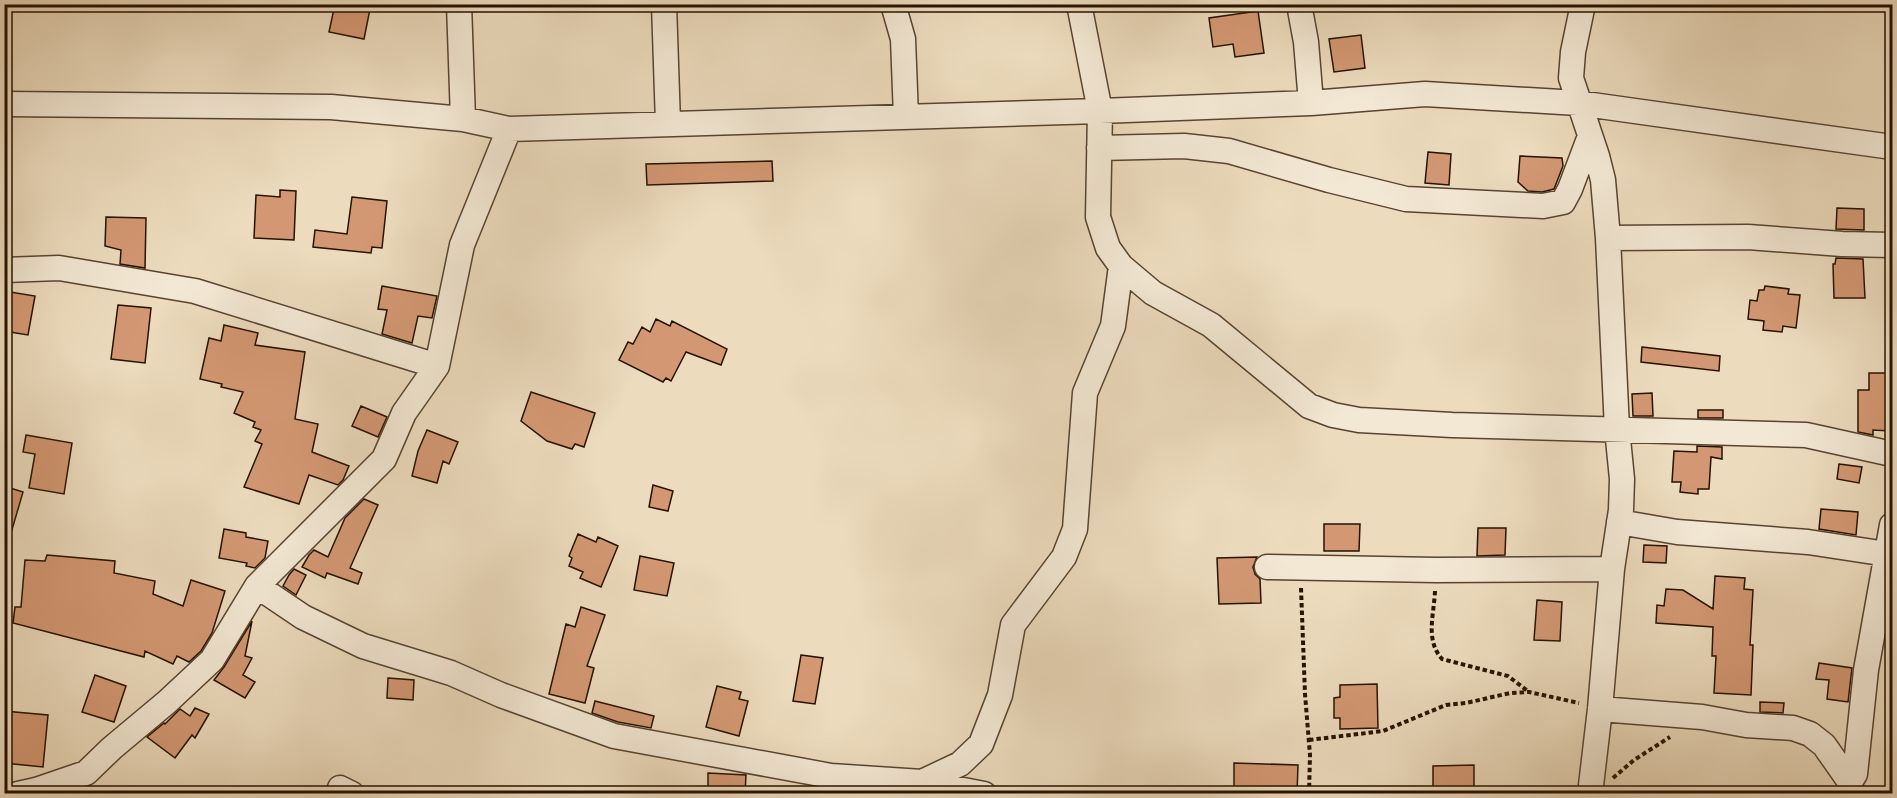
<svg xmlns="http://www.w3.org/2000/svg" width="1897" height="798" viewBox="0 0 1897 798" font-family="Alegreya,serif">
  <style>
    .building { fill: #d39873; stroke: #261201; stroke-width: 1.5 }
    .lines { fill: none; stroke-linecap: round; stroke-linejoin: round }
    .minor-casing { stroke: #584430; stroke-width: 27 }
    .path { stroke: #261201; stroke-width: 4; stroke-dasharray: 4.5 3; stroke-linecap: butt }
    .minor { stroke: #f3e8d4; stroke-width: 24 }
  </style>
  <rect width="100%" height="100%" fill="#ecdbbd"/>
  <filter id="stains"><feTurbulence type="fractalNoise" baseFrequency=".00333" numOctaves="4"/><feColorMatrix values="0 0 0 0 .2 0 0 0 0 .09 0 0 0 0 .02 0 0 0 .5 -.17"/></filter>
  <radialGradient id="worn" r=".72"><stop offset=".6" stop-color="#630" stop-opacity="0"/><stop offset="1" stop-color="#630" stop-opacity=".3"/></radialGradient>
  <path class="building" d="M 335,4 L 371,4 L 364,39 L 329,32 Z
    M 1258,11 L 1264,53 L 1235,57 L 1233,44 L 1213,47 L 1209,18 Z
    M 1361,35 L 1365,68 L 1334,72 L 1329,39 Z
    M 1428,152 L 1451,154 L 1449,185 L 1425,183 Z
    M 1520,156 L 1562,158 L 1563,166 L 1554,189 L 1542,192 L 1528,191 L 1518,182 Z
    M 772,161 L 773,181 L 647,185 L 646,164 Z
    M 280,190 L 296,191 L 294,240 L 254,238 L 256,195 L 280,197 Z
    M 352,197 L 387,201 L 382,248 L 372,247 L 371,253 L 313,247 L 315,230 L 347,234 Z
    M 1837,208 L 1864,209 L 1864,230 L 1836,229 Z
    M 106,217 L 146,218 L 145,268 L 120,264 L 121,250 L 105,246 Z
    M 1836,258 L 1863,259 L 1865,298 L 1834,298 L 1833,264 L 1835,264 Z
    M 382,286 L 437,296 L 432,318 L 418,316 L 412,343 L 382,334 L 387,310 L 378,309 Z
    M 1765,286 L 1789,289 L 1788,294 L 1800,295 L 1796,328 L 1783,326 L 1782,332 L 1763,330 L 1764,321 L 1748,319 L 1750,300 L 1757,301 L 1759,290 L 1764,290 Z
    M 4,291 L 35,296 L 28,335 L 4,331 Z
    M 118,305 L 151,308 L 145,363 L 111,359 Z
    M 656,319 L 670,326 L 672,321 L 727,349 L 721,365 L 686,352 L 671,381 L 666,378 L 663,382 L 619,360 L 628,342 L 633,344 L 642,327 L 650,332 Z
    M 224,325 L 258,333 L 255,345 L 305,352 L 295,419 L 318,424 L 312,452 L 349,466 L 343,480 L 338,485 L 309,475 L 299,504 L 244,487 L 262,444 L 255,441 L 261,430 L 253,427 L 255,422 L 234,413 L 243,392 L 221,387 L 222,384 L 200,379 L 209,338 L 221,341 Z
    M 1642,347 L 1720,356 L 1719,371 L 1641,362 Z
    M 1869,373 L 1892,373 L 1891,431 L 1873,430 L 1873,435 L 1858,432 L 1858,390 L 1869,390 Z
    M 531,392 L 595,413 L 584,447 L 575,444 L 572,449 L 547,441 L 521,421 Z
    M 1652,393 L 1653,416 L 1633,416 L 1632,394 Z
    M 361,406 L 387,417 L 378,437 L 352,426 Z
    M 1698,410 L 1723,410 L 1723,418 L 1698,418 Z
    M 427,430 L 458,442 L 449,464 L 443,461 L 437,483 L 412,476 L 418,451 Z
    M 26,435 L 72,443 L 64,494 L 29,488 L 35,454 L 23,452 Z
    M 1697,446 L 1722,447 L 1722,459 L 1711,457 L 1709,489 L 1698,489 L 1698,494 L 1680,492 L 1681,482 L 1672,482 L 1674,451 L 1697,452 Z
    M 1839,464 L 1862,467 L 1859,483 L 1837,479 Z
    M 653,485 L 673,491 L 668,511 L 649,507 Z
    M 4,486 L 23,492 L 9,540 L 4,539 Z
    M 364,499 L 378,505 L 350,568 L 362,573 L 358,584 L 327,573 L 325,578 L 302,567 L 309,555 L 314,550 L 328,557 L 345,518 Z
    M 1821,509 L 1858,512 L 1856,535 L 1819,529 Z
    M 1324,524 L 1360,524 L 1359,551 L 1324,551 Z
    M 1478,528 L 1506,528 L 1505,555 L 1477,556 Z
    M 224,529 L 246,533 L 246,537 L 268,541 L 265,558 L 255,568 L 246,566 L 247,563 L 219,558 Z
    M 578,534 L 596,542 L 598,537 L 618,546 L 601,587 L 580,578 L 583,572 L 569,566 L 572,558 L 569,556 Z
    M 1644,545 L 1667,546 L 1666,563 L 1643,562 Z
    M 47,555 L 115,561 L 114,573 L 155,581 L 153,594 L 183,606 L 191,580 L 225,591 L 212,633 L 201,651 L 189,662 L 177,656 L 173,664 L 145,651 L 144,657 L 13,623 L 15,607 L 21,607 L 25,560 L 45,561 Z
    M 640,556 L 674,563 L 667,596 L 634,590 Z
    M 1257,557 L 1253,567 L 1255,574 L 1260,579 L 1261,603 L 1219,604 L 1217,558 Z
    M 294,569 L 306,575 L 296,595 L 283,586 L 289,575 Z
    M 1715,576 L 1745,578 L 1744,589 L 1753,590 L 1750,645 L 1753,645 L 1751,695 L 1714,693 L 1716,656 L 1712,656 L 1713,627 L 1656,623 L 1657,605 L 1664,606 L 1666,589 L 1683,590 L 1713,609 Z
    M 1537,600 L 1562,602 L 1560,641 L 1534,640 Z
    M 581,607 L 605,615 L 587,666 L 594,668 L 585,703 L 549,694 L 566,624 L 575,627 Z
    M 252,621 L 245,656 L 252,658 L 243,675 L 255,682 L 245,698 L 214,680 L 224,667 Z
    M 801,655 L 823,658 L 815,704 L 793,701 Z
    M 1819,663 L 1852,668 L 1848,702 L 1827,699 L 1829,680 L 1816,679 Z
    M 95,675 L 126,686 L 114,722 L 82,712 Z
    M 388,678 L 414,680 L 413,700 L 387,698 Z
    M 1377,684 L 1378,728 L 1340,729 L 1340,718 L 1334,718 L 1334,698 L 1340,697 L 1340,685 Z
    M 717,686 L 741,692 L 739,699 L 748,701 L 739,736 L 706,727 Z
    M 595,701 L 654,716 L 651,728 L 618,722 L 592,713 Z
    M 1760,702 L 1784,703 L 1783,713 L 1760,712 Z
    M 195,708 L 209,714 L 195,738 L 192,735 L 175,758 L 147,737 L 164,723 L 165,724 L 180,709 L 190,716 Z
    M 4,711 L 48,715 L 43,767 L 4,763 Z
    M 1234,763 L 1298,765 L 1297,794 L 1234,794 Z
    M 1474,765 L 1474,791 L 1433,791 L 1433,766 Z
    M 708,773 L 746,775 L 745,794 L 715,794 L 715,790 L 708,790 Z"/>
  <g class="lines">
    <g class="minor-casing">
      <path id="minor" d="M 459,4 L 463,119
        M 664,4 L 668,124
        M 893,4 L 903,39 L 906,117
        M 1079,4 L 1100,111 L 1098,217 L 1108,248 L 1121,266 L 1153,293 L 1211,325 L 1309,406 L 1333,415 L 1359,420 L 1452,425 L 1806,435 L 1892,454
        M 1583,4 L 1573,52 L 1571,78 L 1597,156 L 1603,180 L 1608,238 L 1617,429 L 1622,479 L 1621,510 L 1612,569 L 1600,709 L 1590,794
        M 1311,103 L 1425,94 L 1578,103 L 1892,147
        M 4,104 L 331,107 L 463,119 L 509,129 L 1100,111 L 1311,103 L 1306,42 L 1299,4
        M 1099,148 L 1184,146 L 1229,151 L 1329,180 L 1406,199 L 1543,206 L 1563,202 L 1570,189 L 1590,136
        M 1608,238 L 1748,237 L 1842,244 L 1892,245
        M 4,270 L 59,268 L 195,291 L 437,366
        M 1619,522 L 1677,532 L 1808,542 L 1887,554
        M 1267,567 L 1436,570 L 1612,569
        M 257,586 L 303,617 L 363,646 L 451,673 L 501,695 L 614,736 L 831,776 L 922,782 L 984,794
        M 1600,709 L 1702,717 L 1746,725 L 1793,728 L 1810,734 L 1824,745 L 1850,782
        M 922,782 L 960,764 L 981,744 L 1000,695 L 1013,625 L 1064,557 L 1075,529 L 1085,393 L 1113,326 L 1121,266
        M 340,788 L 352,794
        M 18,794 L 36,790 L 86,773 L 112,748 L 167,702 L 212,660 L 257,586 L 384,459 L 404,413 L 437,366 L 462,245 L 509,129
        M 1848,794 L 1850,782 L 1855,774 L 1866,670 L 1892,525"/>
    </g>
    <path class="path" d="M 1301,588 L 1305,694 L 1310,755 L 1309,794
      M 1435,591 C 1434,615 1425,640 1442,659 L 1508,676 L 1529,692
      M 1309,740 L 1383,731 L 1446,705 L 1466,703 L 1510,693 L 1529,692 L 1579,703
      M 1613,778 L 1634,760 L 1670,737"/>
    <use href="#minor" class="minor"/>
  </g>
  <rect width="1897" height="798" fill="none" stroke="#ecdbbd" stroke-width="24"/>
  <rect x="6" y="6" width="1885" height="786" fill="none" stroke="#261201" stroke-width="3"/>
  <rect x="12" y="12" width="1873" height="774" fill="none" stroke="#261201" stroke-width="1.5"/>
  <rect width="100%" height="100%" filter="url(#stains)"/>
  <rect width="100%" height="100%" fill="url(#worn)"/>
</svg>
